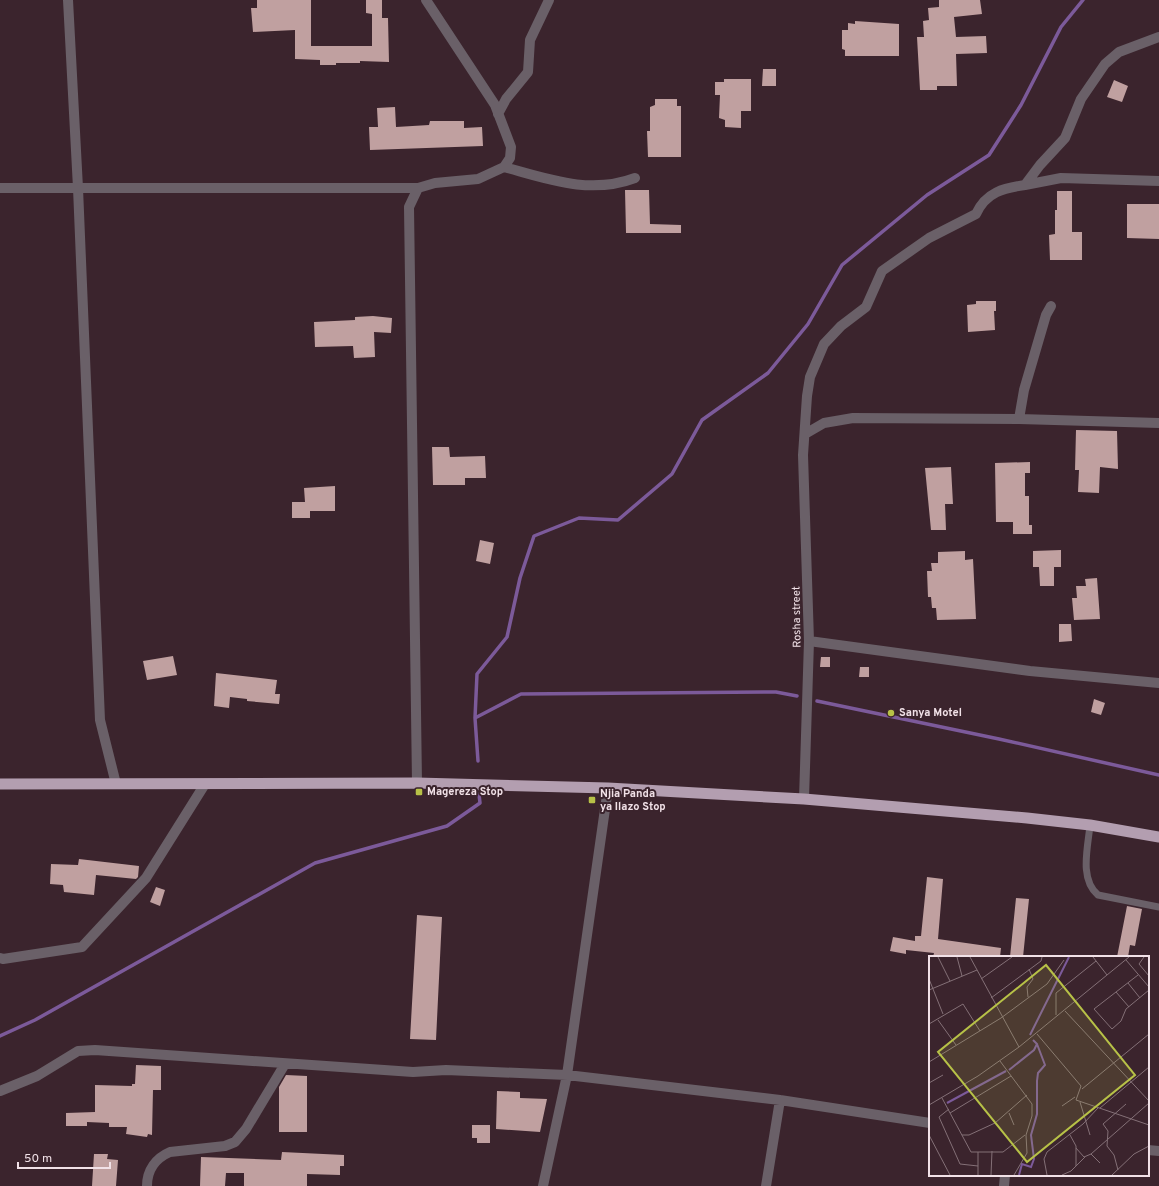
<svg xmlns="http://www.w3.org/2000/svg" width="1159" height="1186" viewBox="0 0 1159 1186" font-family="Overpass,sans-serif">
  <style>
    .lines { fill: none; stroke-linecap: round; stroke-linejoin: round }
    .stream { stroke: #7c5a9a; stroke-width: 3.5 }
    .building { fill: #c0a0a0 }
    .service { stroke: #6a6068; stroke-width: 7 }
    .minor { stroke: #6a6068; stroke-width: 10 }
    .trunk { stroke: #b39eb0; stroke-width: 11 }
    .poi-dot { fill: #b7c147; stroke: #3b242d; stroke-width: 1.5 }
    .labels { text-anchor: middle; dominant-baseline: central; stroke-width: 4; stroke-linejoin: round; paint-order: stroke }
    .street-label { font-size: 11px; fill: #f1e1e7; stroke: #3b242d }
    .poi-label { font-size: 11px; font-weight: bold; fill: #f1e1e7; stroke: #3b242d; text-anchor: start }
    .inset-river { fill: none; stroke: #7c5a9a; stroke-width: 2 }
    .inset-road { fill: none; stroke: #847077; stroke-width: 1 }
    .view { fill: #b7c147; fill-opacity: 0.15; stroke: #b7c147; stroke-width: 2 }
    .inset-edge { fill: none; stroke: #f1e1e7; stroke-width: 2 }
  </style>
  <rect width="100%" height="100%" fill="#3b242d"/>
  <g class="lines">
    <path class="stream" d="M 817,701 L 999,739 L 1159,775
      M 475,718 L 477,674 L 507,637 L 520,578 L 534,536 L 579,518 L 618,520 L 672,474 L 702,420 L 768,373 L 808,324 L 842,265 L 927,195 L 989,155 L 1021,105 L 1061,27 L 1083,0
      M 478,761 L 475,718 L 521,694 L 776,692 L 797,696
      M 0,1036 L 35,1020 L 315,863 L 447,826 L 480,803 L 479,794"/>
  </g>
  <path class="building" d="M 257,0 L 311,0 L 311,46 L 372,46 L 372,14 L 366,13 L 366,0 L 382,0 L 382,18 L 388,18 L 389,62 L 360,61 L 360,63 L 336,63 L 336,65 L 320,65 L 320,60 L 295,59 L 295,30 L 253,32 L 251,8 L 257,8 Z
    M 939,0 L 980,0 L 982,14 L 954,17 L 956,37 L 986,36 L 987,53 L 956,54 L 957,86 L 937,86 L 937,90 L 920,90 L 917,37 L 924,37 L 923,21 L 929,20 L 928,8 L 939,7 Z
    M 855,21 L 899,24 L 899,56 L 845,56 L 845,50 L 842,49 L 842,30 L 848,30 L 848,23 L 855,24 Z
    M 763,69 L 776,69 L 776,86 L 762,86 Z
    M 724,79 L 751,79 L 751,111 L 741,111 L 741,128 L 725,127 L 725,120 L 719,118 L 720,95 L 715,95 L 715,82 L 724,82 Z
    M 1114,80 L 1128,86 L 1122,102 L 1107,97 Z
    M 655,99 L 677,99 L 677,106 L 681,106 L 681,157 L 648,157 L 647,131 L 650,131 L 650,107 L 655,105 Z
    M 395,107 L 396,127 L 429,125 L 430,121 L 464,121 L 464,128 L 482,127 L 483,146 L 370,150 L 369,127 L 378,127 L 377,108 Z
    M 625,190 L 649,190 L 650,224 L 681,225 L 681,233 L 626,233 Z
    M 1057,191 L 1072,191 L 1072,232 L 1082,232 L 1082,260 L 1050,260 L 1049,235 L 1055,234 L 1055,210 L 1057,210 Z
    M 1127,204 L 1159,204 L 1159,239 L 1127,238 Z
    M 976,301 L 996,301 L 996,311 L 994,311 L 995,330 L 968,332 L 967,305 L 976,304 Z
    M 373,316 L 392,318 L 391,333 L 374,332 L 375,357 L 354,358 L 353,346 L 315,347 L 314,322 L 355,320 L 355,317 Z
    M 1076,430 L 1117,431 L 1118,469 L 1100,467 L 1099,493 L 1078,492 L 1079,470 L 1075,470 Z
    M 432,447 L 449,447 L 450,457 L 485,456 L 486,478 L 465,478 L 465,485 L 433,485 Z
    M 1030,462 L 1030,473 L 1025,473 L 1025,496 L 1029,496 L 1029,525 L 1032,525 L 1032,534 L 1013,534 L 1013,522 L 996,522 L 995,463 Z
    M 951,467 L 953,504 L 945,504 L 946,530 L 931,530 L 925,468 Z
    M 335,486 L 335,511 L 310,511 L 310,518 L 292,518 L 292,502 L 305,502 L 304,488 Z
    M 480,540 L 494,543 L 490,564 L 476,561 Z
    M 1061,550 L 1061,567 L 1054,567 L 1054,586 L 1040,586 L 1039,567 L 1033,567 L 1033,551 Z
    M 965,551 L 965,560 L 973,559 L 976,619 L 937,620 L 936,608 L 932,608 L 931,597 L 928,597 L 927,571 L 932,571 L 931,563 L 938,563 L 938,552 Z
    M 1097,578 L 1100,619 L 1074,620 L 1072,598 L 1077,598 L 1076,586 L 1086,586 L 1085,579 Z
    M 1059,624 L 1071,624 L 1072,641 L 1059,642 Z
    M 173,656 L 177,675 L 147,680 L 143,661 Z
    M 821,657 L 830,657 L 830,667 L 820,667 Z
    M 860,667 L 869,667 L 869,677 L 859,677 Z
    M 216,673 L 277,680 L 275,694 L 280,694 L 279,704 L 247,701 L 247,699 L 230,697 L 229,708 L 214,706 Z
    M 1094,699 L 1105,703 L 1101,715 L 1091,712 Z
    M 79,859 L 139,866 L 138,877 L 136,879 L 96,875 L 94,895 L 64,892 L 63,885 L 50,884 L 51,864 L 78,865 Z
    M 927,877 L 943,879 L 938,939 L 1001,948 L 1000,957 L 933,957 L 934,953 L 906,950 L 906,954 L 890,951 L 893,937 L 915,941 L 915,936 L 921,936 Z
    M 156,887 L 165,890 L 160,906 L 150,902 Z
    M 1016,898 L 1029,899 L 1023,957 L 1010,957 Z
    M 1127,906 L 1142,909 L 1135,946 L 1130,945 L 1128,957 L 1117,957 Z
    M 417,915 L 442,917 L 436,1040 L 410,1039 Z
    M 136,1065 L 161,1066 L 161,1090 L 153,1090 L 152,1135 L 148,1134 L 147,1137 L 126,1134 L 127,1127 L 109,1127 L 109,1123 L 87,1122 L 87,1126 L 66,1126 L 66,1113 L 95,1112 L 95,1085 L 132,1086 L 132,1084 L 135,1084 Z
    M 286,1075 L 307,1076 L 307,1132 L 279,1132 L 279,1087 Z
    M 497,1091 L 520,1092 L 520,1098 L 547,1099 L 540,1132 L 496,1129 Z
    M 472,1125 L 490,1125 L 490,1143 L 477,1143 L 477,1138 L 472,1138 Z
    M 282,1152 L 344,1155 L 344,1166 L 340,1166 L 340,1175 L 307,1174 L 307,1186 L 244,1186 L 244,1173 L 226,1173 L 225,1186 L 200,1186 L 201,1157 L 281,1160 Z
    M 94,1154 L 108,1154 L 107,1159 L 118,1160 L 116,1186 L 92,1186 Z"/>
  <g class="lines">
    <path class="service" d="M 1090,825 C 1088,847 1079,879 1098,895 L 1159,907"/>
    <path class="minor" d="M 68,0 L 78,188 L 100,720 L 116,784
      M 498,114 L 506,99 L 528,72 L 530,40 L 549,0
      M 504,167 C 548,179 590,195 635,178
      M 1025,185 L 1061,178 L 1159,181
      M 0,188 L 418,188
      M 1019,419 L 1024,390 L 1046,315 L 1051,306
      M 805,434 L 824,423 L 853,418 L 1019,419 L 1159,423
      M 809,641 L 1030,671 L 1159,683
      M 417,783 L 409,207 L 418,188 L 435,183 L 478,179 L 504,167 L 510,158 L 511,147 L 495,105 L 426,0
      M 804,799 L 809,641 L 803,455 L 807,396 L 810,377 L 824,344 L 841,326 L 866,307 L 882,271 L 929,238 L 976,214 C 986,192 1004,188 1025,185 L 1040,165 L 1065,138 L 1081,99 L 1105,64 L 1119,52 L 1159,37
      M 0,958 L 3,959 L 82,947 L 146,878 L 205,784
      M 0,1091 L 37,1076 L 78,1051 L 95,1050 L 413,1072 L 446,1070 L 567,1075 L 780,1100 L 930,1123
      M 1148,1150 L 1159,1151
      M 147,1186 C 147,1170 156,1158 170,1152 L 225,1146 L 235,1142 L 246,1129 L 285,1064
      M 543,1186 L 567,1075 L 608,788
      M 766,1186 L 780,1100
      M 1004,1186 L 1005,1175"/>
    <path class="trunk" d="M 0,784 L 417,783 L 608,788 L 804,799 L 1027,818 L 1090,825 L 1159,837"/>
  </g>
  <g class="poi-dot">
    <circle cx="891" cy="713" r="4"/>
    <rect x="415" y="788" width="8" height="8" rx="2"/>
    <rect x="588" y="796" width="8" height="8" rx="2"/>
  </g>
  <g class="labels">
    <g class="street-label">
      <text transform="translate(797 617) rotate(-91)">Rosha street</text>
    </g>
    <g class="poi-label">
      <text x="899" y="713">Sanya Motel</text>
      <text x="427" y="792">Magereza Stop</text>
      <text x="600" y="794">Njia Panda<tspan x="600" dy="13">ya Ilazo Stop</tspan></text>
    </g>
  </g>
  <g transform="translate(929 956)">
    <rect width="220" height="220" fill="#3b242d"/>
    <path class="inset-river" d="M 101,79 L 140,1M 80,114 L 105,94 L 108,88 L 104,84M 18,147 L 77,115M 90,219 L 93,208 L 102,211 L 105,203 L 102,179 L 108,158 L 108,125 L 109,117 L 116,109 L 108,88"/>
    <path class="inset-road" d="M 9,1 L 21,25M 28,1 L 33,20M 41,1 L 90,91M 164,1 L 178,19M 215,1 L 210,8 L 220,20M 197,4 L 220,31M 209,19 L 165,53 L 183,73 L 192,65 L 197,53 L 220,34M 0,23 L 14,58M 52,23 L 83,1M 199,27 L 211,42M 0,34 L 48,14M 187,36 L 200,51M 99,41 L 98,31 L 104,23 L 100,13M 62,42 L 112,5 L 113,1M 136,55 L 220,145M 127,59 L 127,37 L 167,5M 9,64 L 27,89M 0,68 L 34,48 L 51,75M 108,78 L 152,130 L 147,144 L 220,169M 71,105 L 103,148 L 103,160 L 97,179 L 98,197 L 85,219M 0,106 L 72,62 L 118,28 L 135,4M 0,127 L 14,119M 153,133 L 220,78M 13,142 L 42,196 L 74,196 L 96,179M 151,146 L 161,179M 0,149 L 49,120 L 90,91 L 200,1M 133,150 L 146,141M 171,152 L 220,111M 20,153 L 10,161 L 31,208 L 49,210M 21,157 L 82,120M 80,157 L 85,169M 0,179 L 21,219M 33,179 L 40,179 L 66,167 L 98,139M 141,179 L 147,190 L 147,210M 147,192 L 155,201 L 162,198 L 220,147M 49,196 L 49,219M 162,198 L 171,207M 189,214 L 185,199 L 178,190 L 179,175 L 174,168 L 197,148M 62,219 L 63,195M 118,219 L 115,203 L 118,196 L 154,168 L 169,152M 133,219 L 142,215 L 156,201M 183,219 L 205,198 L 220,190"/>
    <path class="view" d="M 117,9 L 206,119 L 98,206 L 9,96 Z"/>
    <rect width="220" height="220" class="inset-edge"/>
  </g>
  <path d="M18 1162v6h92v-6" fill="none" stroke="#f1e1e7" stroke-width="2"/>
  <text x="24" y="1162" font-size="12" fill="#f1e1e7" stroke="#3b242d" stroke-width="3" paint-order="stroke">50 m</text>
</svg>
